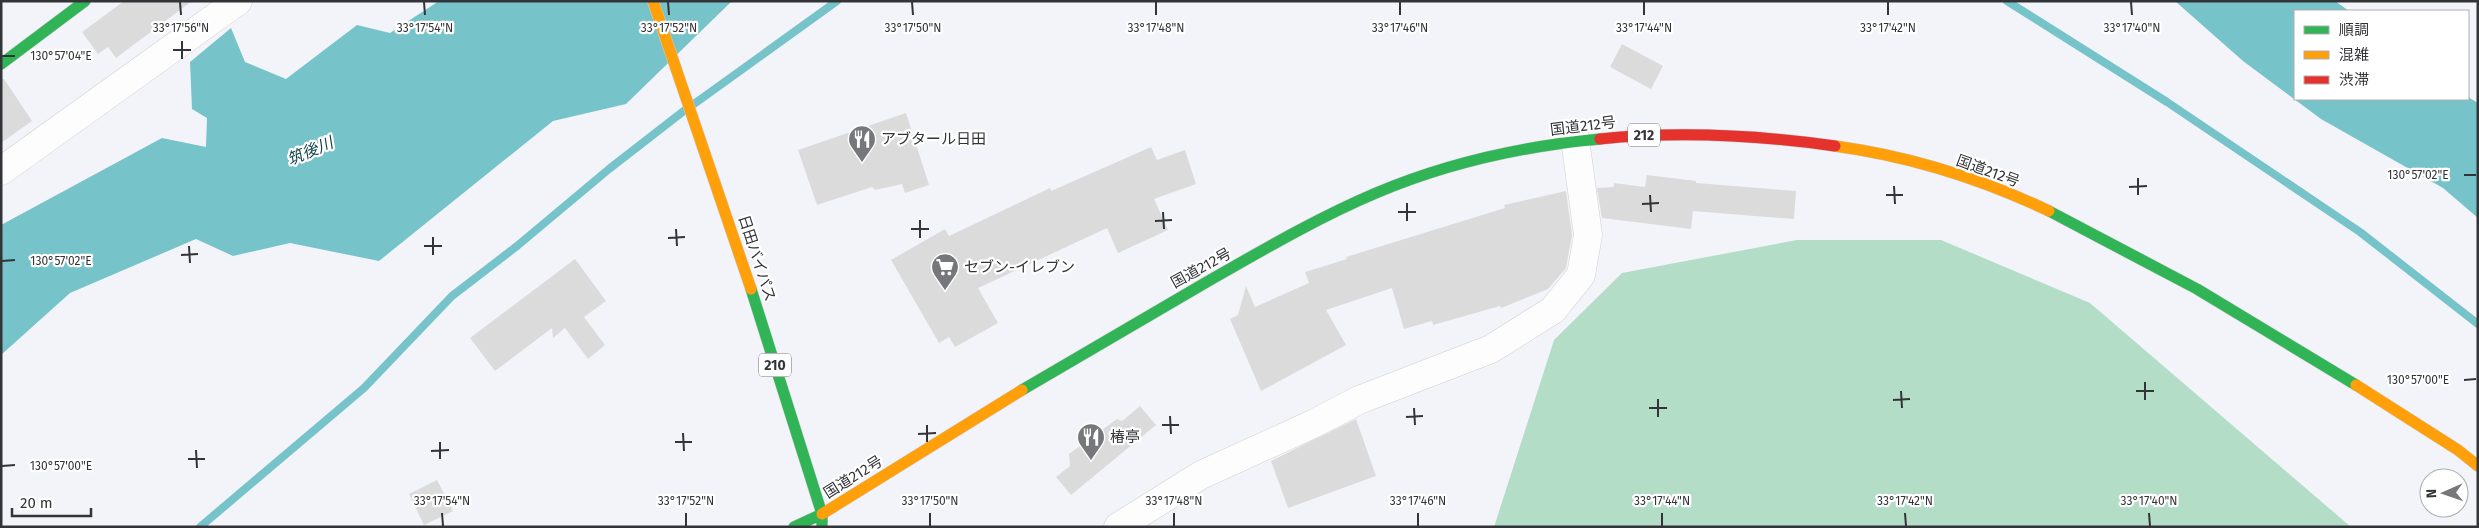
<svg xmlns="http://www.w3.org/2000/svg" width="2479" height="528" viewBox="0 0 2479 528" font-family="'Fira Sans','Noto Sans JP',sans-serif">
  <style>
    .forest { fill: #b4ddc8 }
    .water { fill: #76c3ca }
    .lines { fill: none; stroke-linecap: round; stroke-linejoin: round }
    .stream { stroke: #76c3ca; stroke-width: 8 }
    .building { fill: #dcdbdc }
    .street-casing { stroke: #cecfd2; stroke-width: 29 }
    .fast-casing { stroke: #cecfd2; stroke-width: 12 }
    .slow-casing { stroke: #cecfd2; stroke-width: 12 }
    .jam-casing { stroke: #cecfd2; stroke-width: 12 }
    .street { stroke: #fdfdfe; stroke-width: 28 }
    .fast { stroke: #30b455; stroke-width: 11 }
    .slow { stroke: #ff9f0a; stroke-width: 11 }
    .jam { stroke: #e5322d; stroke-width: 11 }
    .ticks { fill: none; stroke: #333437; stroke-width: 2 }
    .labels { text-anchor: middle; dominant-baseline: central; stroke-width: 4.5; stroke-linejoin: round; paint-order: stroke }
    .shield { fill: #fff; stroke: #707173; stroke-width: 1 }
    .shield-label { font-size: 14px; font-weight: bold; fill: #333437 }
    .street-label { font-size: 15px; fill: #333437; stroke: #fff }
    .poi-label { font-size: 15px; fill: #333437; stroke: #fff; text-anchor: start }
    .water-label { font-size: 16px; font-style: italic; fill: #0d3f43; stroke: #fff }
    .ticks-label { font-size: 12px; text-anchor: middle; fill: #333437; stroke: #fff; stroke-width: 4.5; stroke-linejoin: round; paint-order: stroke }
  </style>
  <rect width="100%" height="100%" fill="#f3f4f9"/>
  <path class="forest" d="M 1797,240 L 1941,240 L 2090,303 L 2351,527 L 1494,527 L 1554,340 L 1622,273 Z"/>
  <path class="water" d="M 439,1 L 732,1 L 626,104 L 553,121 L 379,261 L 290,243 L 233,256 L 196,239 L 70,293 L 1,355 L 1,225 L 162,138 L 206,147 L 207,118 L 192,109 L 190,62 L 231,28 L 245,62 L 286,79 L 357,25 L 390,33 Z
    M 2175,1 L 2335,1 L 2349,11 L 2295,11 L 2295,99 L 2468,97 L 2478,103 L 2478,218 L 2443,188 L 2321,119 L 2243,61 Z"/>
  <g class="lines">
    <path class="stream" d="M 2007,1 L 2167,102 L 2360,232 L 2478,324
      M 694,104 L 837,1
      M 200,527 L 364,388 L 452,296 L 517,246 L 609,169 L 685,110"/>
  </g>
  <path class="building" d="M 124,1 L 192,1 L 116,58 L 108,47 L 98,54 L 82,32 Z
    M 1622,44 L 1663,66 L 1651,89 L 1610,67 Z
    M 1,79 L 4,79 L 32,121 L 1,143 Z
    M 906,113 L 929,185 L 905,193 L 902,184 L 875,190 L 872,187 L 817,205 L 798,150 Z
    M 1151,147 L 1157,160 L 1185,150 L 1196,184 L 1154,199 L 1168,230 L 1118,253 L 1107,228 L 978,288 L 998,323 L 955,347 L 949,337 L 939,343 L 891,260 L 945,229 L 949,236 L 1050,188 L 1051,191 Z
    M 1647,175 L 1696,181 L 1696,183 L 1796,191 L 1794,219 L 1693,211 L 1691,229 L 1602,218 L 1597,188 L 1614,187 L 1614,183 L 1645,187 Z
    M 1566,191 L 1572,235 L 1566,268 L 1548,289 L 1501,308 L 1500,306 L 1433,325 L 1432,321 L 1404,329 L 1392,288 L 1326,310 L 1346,345 L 1261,391 L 1230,319 L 1238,315 L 1246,286 L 1255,307 L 1309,283 L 1305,272 L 1347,259 L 1346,257 L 1505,208 L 1504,205 Z
    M 575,259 L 606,301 L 584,317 L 605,345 L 588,359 L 565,328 L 553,338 L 552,328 L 495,371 L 470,338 Z
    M 1140,406 L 1156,425 L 1071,495 L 1056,477 L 1070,466 L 1069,454 L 1117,419 L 1122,421 Z
    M 1356,419 L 1376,476 L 1288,508 L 1271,461 Z
    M 437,480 L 453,511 L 424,525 L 409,494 Z"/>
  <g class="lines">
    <g class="street-casing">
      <path id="street" d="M 1,171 L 238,1
        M 1118,527 L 1201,475 L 1313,424 L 1359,400 L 1491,349 L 1553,310 L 1581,275 L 1588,235 L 1575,139"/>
    </g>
    <g class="fast-casing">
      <path id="fast" d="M 1,64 L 85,1
        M 2049,211 L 2197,289 L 2356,385
        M 751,289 L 822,514 L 822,527
        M 1022,390 C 1083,354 1144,318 1205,283 C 1261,251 1317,218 1376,193 C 1447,163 1524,146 1600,139
        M 794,527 L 822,514"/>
    </g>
    <g class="slow-casing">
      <path id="slow" d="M 653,1 L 751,289
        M 1835,146 C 1908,156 1982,179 2049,211
        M 2356,385 L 2458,450 L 2478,466
        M 822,514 L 1022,390"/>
    </g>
    <g class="jam-casing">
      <path id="jam" d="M 1600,139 C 1679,131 1757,135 1835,146"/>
    </g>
    <use href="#street" class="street"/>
    <use href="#fast" class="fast"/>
    <use href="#slow" class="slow"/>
    <use href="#jam" class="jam"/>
  </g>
  <path class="ticks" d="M 180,2 L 181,15M 424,2 L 425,15M 668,2 L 669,15M 912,2 L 913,15M 1156,2 L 1156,15M 1400,2 L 1400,15M 1644,2 L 1644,15M 1888,2 L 1888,15M 2131,2 L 2132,15M 182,41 L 182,59M 173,50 L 191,50M 2,56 L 15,56M 2464,175 L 2476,175M 2138,178 L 2138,195M 1894,186 L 1895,204M 2129,187 L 2147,186M 1650,195 L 1651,212M 1886,195 L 1903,195M 1407,203 L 1407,221M 1642,204 L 1659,203M 1163,212 L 1164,229M 1398,212 L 1416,212M 920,220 L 920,238M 1155,221 L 1172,220M 676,229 L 677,246M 911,229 L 929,229M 433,237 L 433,255M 668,238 L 685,237M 189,246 L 190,263M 424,246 L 442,246M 181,255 L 198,254M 2,261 L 15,260M 2464,380 L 2476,379M 2145,382 L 2145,400M 1901,391 L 1902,408M 2136,391 L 2154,391M 1658,399 L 1658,417M 1893,400 L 1910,399M 1414,408 L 1415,425M 1649,408 L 1667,408M 1170,416 L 1171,434M 1406,417 L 1423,416M 927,425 L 927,442M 1162,425 L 1179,425M 683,433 L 684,451M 918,434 L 936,433M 440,442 L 440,459M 675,442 L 692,442M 196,450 L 197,468M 431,451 L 449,450M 188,459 L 205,459M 2,466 L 15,465M 442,513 L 443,526M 686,513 L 686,526M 930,513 L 930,526M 1174,513 L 1174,526M 1418,513 L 1418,526M 1662,513 L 1662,526M 1905,513 L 1906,526M 2149,513 L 2150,526"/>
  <defs>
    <g id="restaurant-pin" transform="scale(1.4375)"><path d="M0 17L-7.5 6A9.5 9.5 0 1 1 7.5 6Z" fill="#76777b" stroke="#fff"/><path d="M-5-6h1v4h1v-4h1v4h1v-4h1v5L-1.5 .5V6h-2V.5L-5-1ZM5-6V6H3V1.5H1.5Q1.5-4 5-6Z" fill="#fff"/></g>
    <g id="supermarket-pin" transform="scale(1.4375)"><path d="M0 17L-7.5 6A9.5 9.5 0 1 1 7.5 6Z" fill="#76777b" stroke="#fff"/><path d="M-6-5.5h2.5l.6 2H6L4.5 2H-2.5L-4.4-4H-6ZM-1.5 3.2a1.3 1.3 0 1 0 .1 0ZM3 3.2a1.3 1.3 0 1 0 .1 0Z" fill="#fff"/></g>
  </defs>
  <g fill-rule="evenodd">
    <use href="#restaurant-pin" x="862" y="139"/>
    <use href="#supermarket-pin" x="945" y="267"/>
    <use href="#restaurant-pin" x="1091" y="437"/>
  </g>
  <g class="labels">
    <g class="shield">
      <rect x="1628" y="123.5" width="32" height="23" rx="4"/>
      <rect x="759" y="353.5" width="32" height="23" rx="4"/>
    </g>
    <g class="shield-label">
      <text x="1644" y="135">212</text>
      <text x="775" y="365">210</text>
    </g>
    <g class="street-label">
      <text transform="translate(1583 126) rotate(-7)">国道212号</text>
      <text transform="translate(1988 171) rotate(20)">国道212号</text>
      <text transform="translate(757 258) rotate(72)">日田バイパス</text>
      <text transform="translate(1201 268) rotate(-29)">国道212号</text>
      <text transform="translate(853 477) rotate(-32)">国道212号</text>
    </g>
    <g class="poi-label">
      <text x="881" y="139">アブタール日田</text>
      <text x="964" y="267">セブン-イレブン</text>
      <text x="1110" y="437">椿亭</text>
    </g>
    <g class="water-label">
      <text transform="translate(310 151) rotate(-23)">筑後川</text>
    </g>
  </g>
  <g class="ticks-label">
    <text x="181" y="32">33°17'56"N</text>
    <text x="425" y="32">33°17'54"N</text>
    <text x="669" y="32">33°17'52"N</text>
    <text x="913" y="32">33°17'50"N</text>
    <text x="1156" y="32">33°17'48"N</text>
    <text x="1400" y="32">33°17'46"N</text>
    <text x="1644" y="32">33°17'44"N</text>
    <text x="1888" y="32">33°17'42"N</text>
    <text x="2132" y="32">33°17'40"N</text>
    <text x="61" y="60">130°57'04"E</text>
    <text x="2418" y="179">130°57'02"E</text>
    <text x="61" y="265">130°57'02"E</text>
    <text x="2418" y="384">130°57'00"E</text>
    <text x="61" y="470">130°57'00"E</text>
    <text x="442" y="505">33°17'54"N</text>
    <text x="686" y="505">33°17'52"N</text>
    <text x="930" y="505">33°17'50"N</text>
    <text x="1174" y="505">33°17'48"N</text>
    <text x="1418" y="505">33°17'46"N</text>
    <text x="1662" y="505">33°17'44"N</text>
    <text x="1905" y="505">33°17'42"N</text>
    <text x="2149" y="505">33°17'40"N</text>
  </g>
  <rect width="2479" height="528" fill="none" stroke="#333437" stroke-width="5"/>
  <rect x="2294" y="10" width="175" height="90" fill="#ffffff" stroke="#adaeaf"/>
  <rect x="2304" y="26" width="25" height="8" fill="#30b455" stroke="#adaeaf"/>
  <text x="2339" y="35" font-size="15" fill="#333437">順調</text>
  <rect x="2304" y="51" width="25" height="8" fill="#ff9f0a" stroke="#adaeaf"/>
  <text x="2339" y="60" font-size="15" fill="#333437">混雑</text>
  <rect x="2304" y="76" width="25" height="8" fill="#e5322d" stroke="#adaeaf"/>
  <text x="2339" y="85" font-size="15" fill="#333437">渋滞</text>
  <g transform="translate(2444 493) rotate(268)"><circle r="24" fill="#ffffff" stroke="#adaeaf"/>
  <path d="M0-4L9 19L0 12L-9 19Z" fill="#76777b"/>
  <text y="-8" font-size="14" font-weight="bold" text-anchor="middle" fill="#333437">N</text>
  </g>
  <path d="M12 508v8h79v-8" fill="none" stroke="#333437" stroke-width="2.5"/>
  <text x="20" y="508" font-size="15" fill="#333437" stroke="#ffffff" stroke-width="4" paint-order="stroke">20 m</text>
</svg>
